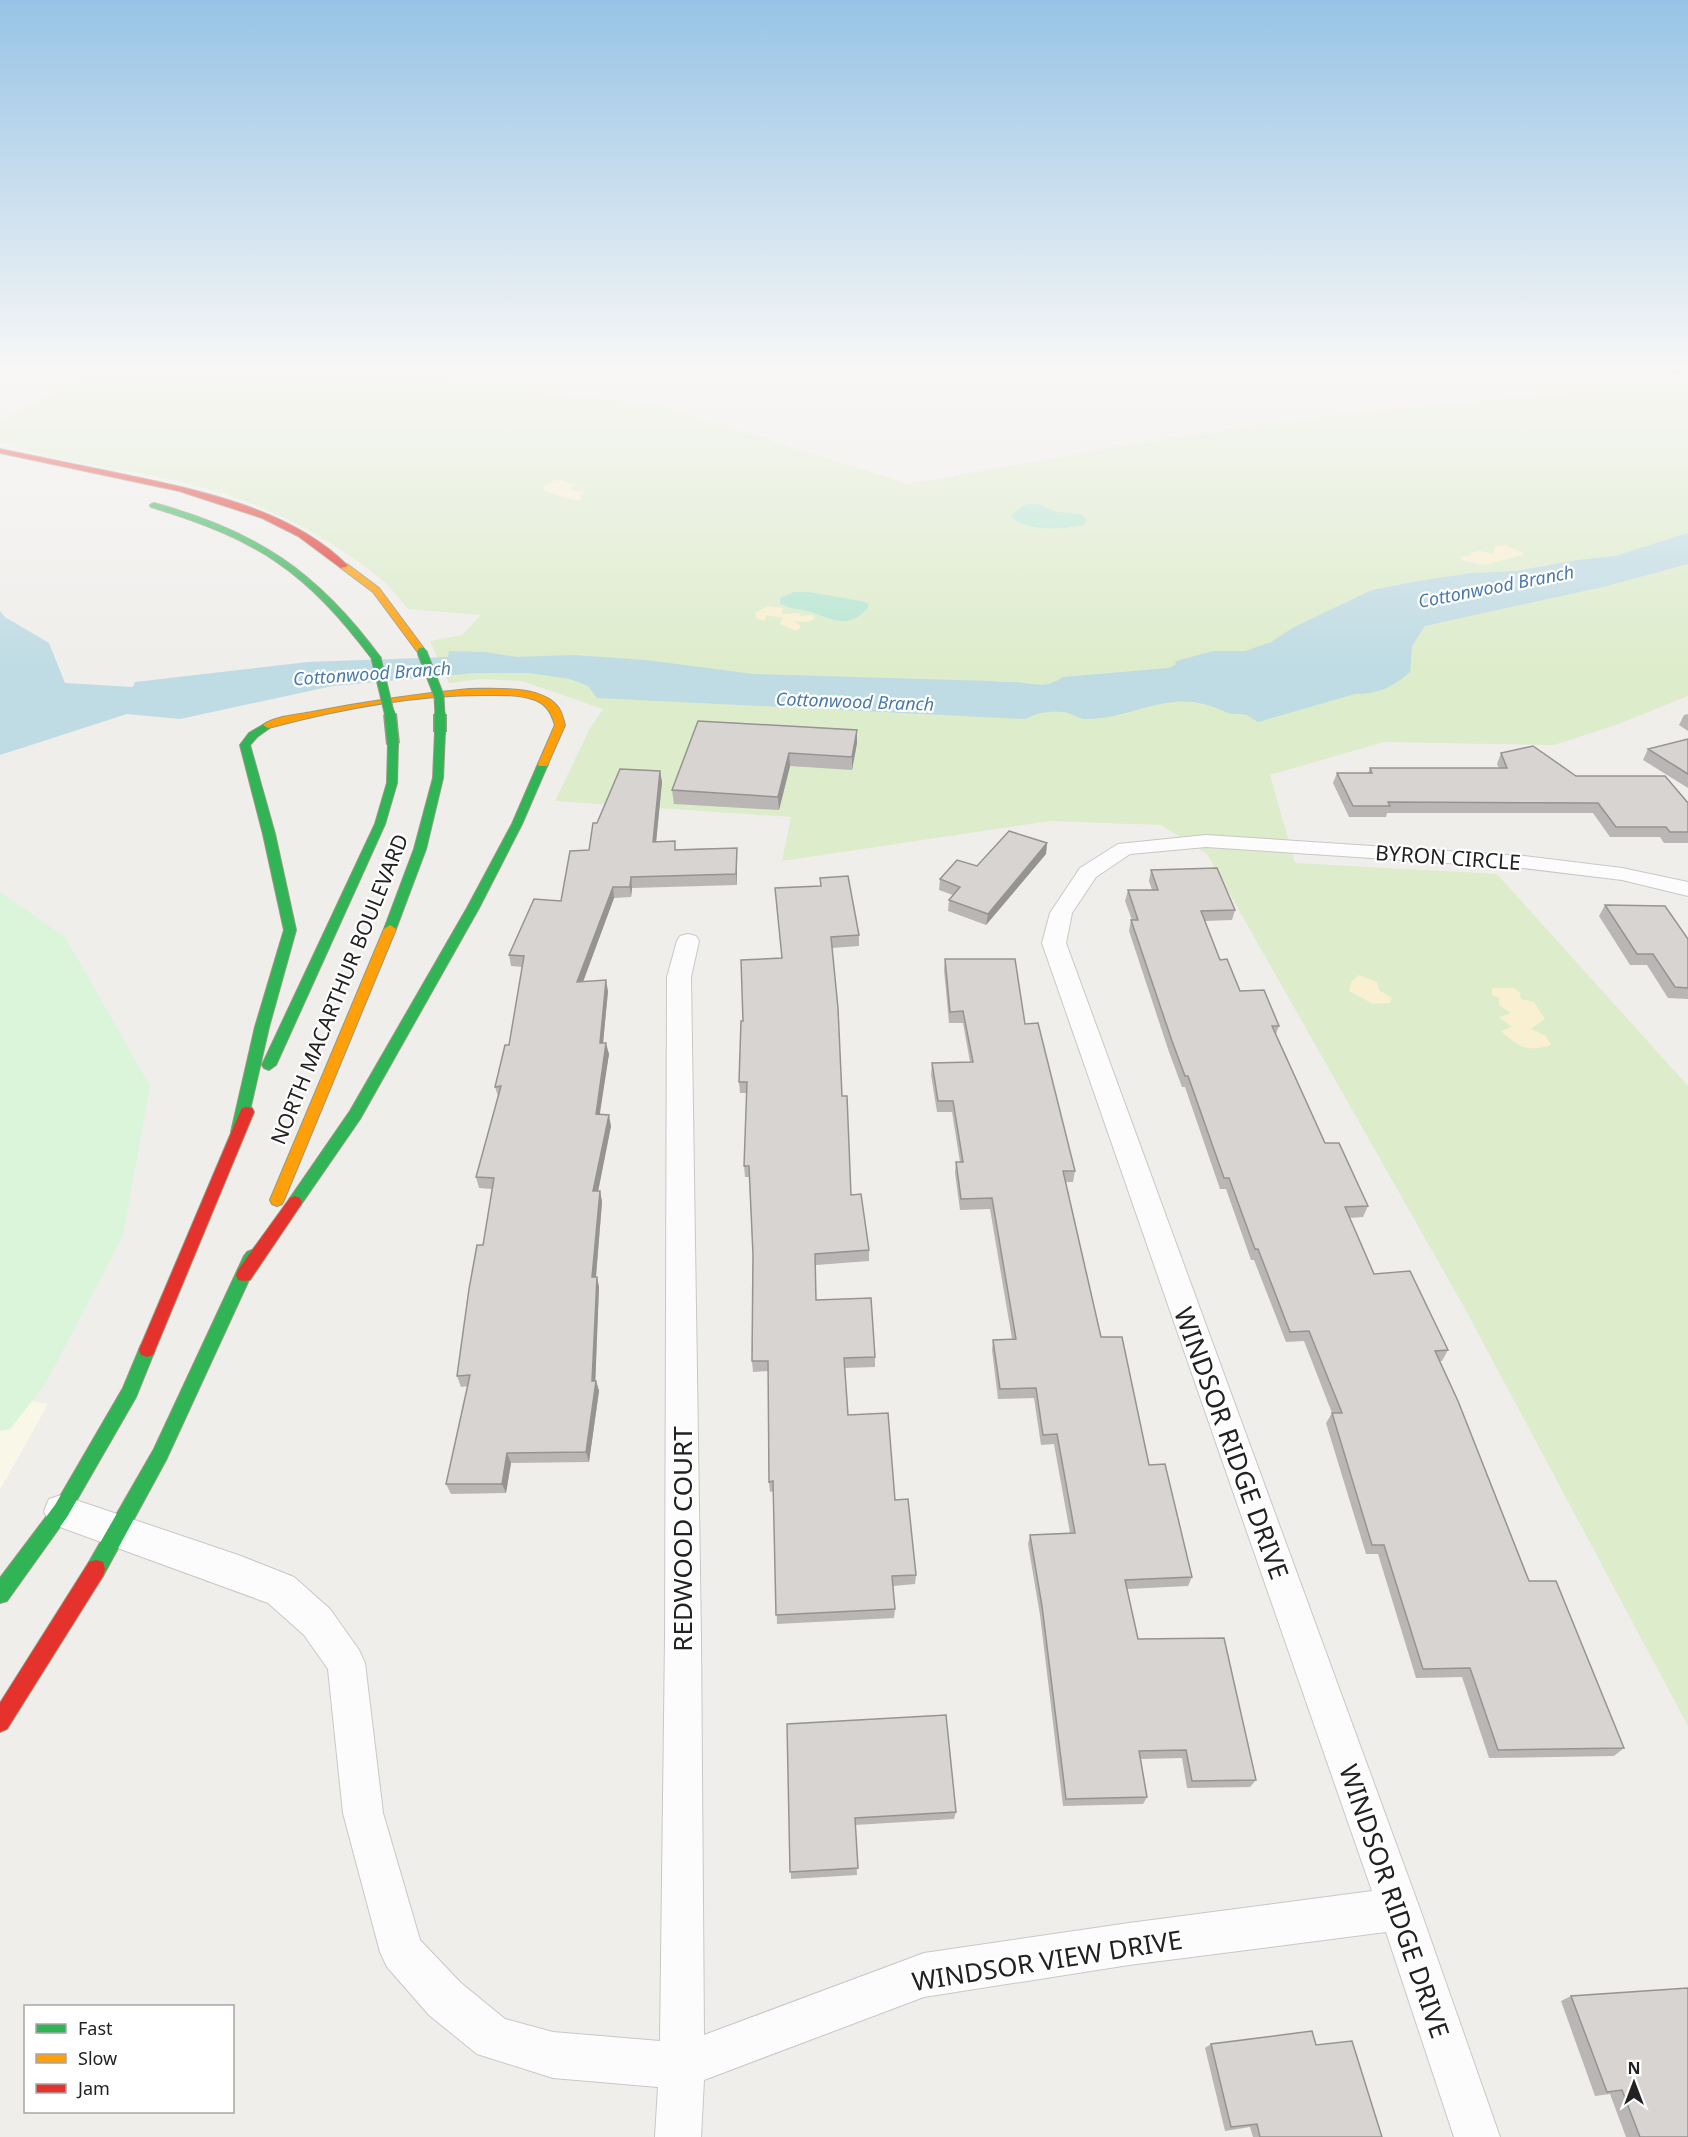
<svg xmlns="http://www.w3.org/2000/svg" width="1688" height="2137" viewBox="0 0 1688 2137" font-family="'Noto Sans',sans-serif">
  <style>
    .education { fill: #f8f7e8 }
    .grass { fill: #ddeccb }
    .sand { fill: #f8f0d0 }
    .park { fill: #daf5da }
    .pitch { fill: #b7e6d2 }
    .water { fill: #bfdbe3 }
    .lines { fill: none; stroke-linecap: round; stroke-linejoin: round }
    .street-casing { stroke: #c9c8c7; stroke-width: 2 }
    .fast-casing { stroke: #999a82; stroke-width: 2 }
    .slow-casing { stroke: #999a82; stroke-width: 2 }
    .jam-casing { stroke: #999a82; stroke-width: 2 }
    .street { fill: #fdfcfc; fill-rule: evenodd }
    .fast { fill: #30b455; fill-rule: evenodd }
    .slow { fill: #ff9f0a; fill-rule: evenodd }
    .jam { fill: #e5322d; fill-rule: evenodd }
    .tram { stroke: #ccc; stroke-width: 1.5 }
    .fast-bridge-far1-casing { stroke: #999a82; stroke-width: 11; stroke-linecap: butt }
    .fast-bridge-casing { stroke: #999a82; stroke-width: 14; stroke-linecap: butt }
    .fast-bridge-far1 { stroke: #30b455; stroke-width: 9 }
    .fast-bridge { stroke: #30b455; stroke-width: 11 }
    .wall { fill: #b9b6b5 }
    .shaded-wall { fill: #969493 }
    .building { fill: #d7d4d2; stroke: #969493; stroke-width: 1.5 }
    .labels { text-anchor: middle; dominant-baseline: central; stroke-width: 4.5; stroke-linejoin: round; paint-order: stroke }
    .far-water-label { font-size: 18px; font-style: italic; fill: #4a7aab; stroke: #fff }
    .street-label { font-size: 21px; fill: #222; stroke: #fff }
    .near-street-label { font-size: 26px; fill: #222; stroke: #fff }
  </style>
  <rect width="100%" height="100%" fill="#f0eeeb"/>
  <path class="education" d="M 0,1395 L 48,1404 L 0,1490 Z"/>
  <path class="grass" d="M 98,370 L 341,370 L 654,404 L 909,484 L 1133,444 L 1318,417 L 1544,394 L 1688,384 L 1688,696 L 1616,725 L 1554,745 L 1384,742 L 1270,775 L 1295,863 L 1497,874 L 1688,1086 L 1688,1726 L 1464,1307 L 1207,854 L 1161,825 L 1050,821 L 782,861 L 791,817 L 555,801 L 590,728 L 603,709 L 522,681 L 481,679 L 449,683 L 430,641 L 462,635 L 481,615 L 408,609 C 399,599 391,587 381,579 C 320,529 245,495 169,479 C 113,467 53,461 0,441 L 0,419 Z"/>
  <path class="sand" d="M 560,480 L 577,485 L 570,488 L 572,490 L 587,492 L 580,495 L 582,500 C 568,501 558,494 545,491 L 543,487 L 553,481 Z
    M 1505,545 L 1523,553 L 1523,555 L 1483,565 L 1463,561 L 1460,557 L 1470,556 L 1472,552 L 1481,551 L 1493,554 L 1496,546 Z
    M 768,606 L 783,608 L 782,614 L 799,613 L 800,616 L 813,615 L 814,619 L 807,622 L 795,621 L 801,627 L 796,631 L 780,624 L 783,618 L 766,615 L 765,621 L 757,619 L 755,613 Z
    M 1359,975 L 1377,982 L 1379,990 L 1392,998 L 1390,1003 L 1373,1004 L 1349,991 L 1351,982 Z
    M 1492,988 L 1514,988 L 1520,993 L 1521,999 L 1534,1002 L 1545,1019 L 1531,1029 L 1546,1036 L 1551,1045 C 1527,1053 1519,1047 1501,1031 L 1512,1027 L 1499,1017 L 1511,1013 L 1499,1005 L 1499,998 L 1492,995 Z"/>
  <path class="park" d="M 0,892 L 65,937 L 150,1086 L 123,1235 L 46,1383 L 10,1429 L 0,1431 Z"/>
  <path class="pitch" d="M 1029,504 L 1037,504 L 1057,512 L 1080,514 L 1087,519 L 1084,525 C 1067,529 1021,533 1011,515 L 1022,506 Z
    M 794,592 L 809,592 L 861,601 L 868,603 L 868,608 C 847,631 830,618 808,611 C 798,609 789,608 780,604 L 780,598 Z"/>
  <path class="water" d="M 1688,533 L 1688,564 L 1603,587 L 1425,626 L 1412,646 L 1410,672 C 1393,687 1378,694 1355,694 L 1258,722 C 1254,720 1250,716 1246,715 C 1240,713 1234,715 1228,713 C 1172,685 1143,716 1090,719 C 1079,720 1074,714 1064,712 C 1051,710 1036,713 1025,719 L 597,698 L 588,686 L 570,679 L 530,673 L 475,673 L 333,686 L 180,719 L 127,714 L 0,755 L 0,611 L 5,617 L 49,643 L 65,683 L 133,687 L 135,682 L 307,662 L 448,657 L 449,651 L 485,652 L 517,657 L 573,655 L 646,660 L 753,674 L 990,681 C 999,682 1007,682 1015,682 C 1034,684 1046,689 1063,677 L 1169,668 L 1175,665 L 1176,661 L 1213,651 L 1245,651 L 1271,642 L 1294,627 L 1372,590 L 1418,581 L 1472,573 L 1516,571 L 1577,560 L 1615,556 Z"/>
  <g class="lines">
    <g class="street-casing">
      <path id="street" d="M 1206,835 L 1523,856 L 1622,868 L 1688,882 L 1688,896 L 1622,880 L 1523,868 L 1206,847 L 1130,854 L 1096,877 L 1072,913 L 1066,943 L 1420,1909 L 1500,2137 L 1454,2137 L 1386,1932 L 1129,1965 L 924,1997 L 704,2080 L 701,2137 L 655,2137 L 658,2087 L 553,2078 L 477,2054 L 429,2015 L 387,1967 L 380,1952 L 343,1813 L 328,1669 L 304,1635 L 268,1603 L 49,1523 L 44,1511 L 49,1499 L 61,1495 L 241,1556 L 294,1577 L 330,1609 L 359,1650 L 365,1663 L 383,1813 L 420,1940 L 461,1983 L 505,2019 L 553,2032 L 660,2041 L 665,1638 L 667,977 L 677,941 L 680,936 L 688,934 L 696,936 L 699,941 L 691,977 L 701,1638 L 704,2035 L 924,1953 L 1129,1923 L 1372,1891 L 1042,943 L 1050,913 L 1080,868 L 1118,844 Z"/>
    </g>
    <g class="fast-casing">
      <path id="fast" d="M 154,503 C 257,531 318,572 381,658 L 379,660 L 373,660 C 305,570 259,540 151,507 L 150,505 Z
        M 268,722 L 273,725 L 271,727 L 257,737 L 250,745 L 275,834 L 296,930 L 269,1027 L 245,1132 L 243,1136 L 233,1136 L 231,1132 L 255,1027 L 284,930 L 263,834 L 240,745 L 249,733 Z
        M 440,729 L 445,732 L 443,778 L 426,849 L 396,929 L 390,933 L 384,929 L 414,849 L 433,778 L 435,732 Z
        M 393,741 L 398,744 L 397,783 L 385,824 L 276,1065 L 269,1070 L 264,1068 L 262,1065 L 375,824 L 387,783 L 388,744 Z
        M 543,761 L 548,764 L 522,824 L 479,908 L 360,1119 L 300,1206 L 295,1208 L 290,1206 L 288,1202 L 290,1198 L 350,1111 L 467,908 L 512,824 L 538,764 Z
        M 252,1250 L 257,1252 L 260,1256 L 166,1460 L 103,1576 L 96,1578 L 89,1576 L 87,1569 L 89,1562 L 154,1449 L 244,1256 L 247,1252 Z
        M 147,1343 L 153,1345 L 155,1350 L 136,1397 L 67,1517 L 7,1601 L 0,1603 L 0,1578 L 55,1505 L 123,1388 L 141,1345 Z"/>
    </g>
    <g class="slow-casing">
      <path id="slow" d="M 341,564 L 347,564 L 379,588 L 425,650 L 425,654 L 419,654 L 373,592 L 341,568 Z
        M 469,689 C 495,689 541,685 558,707 C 562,712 563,719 565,725 L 547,766 L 539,766 L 538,764 L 555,725 C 551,712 546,703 532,699 C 516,694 498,695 482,695 C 411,695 336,710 268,728 L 263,725 C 275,716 297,715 312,712 C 364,702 416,694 469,689 Z
        M 390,925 L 396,929 L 284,1200 L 282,1204 L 277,1206 L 272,1204 L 270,1200 L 384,929 Z"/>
    </g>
    <g class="jam-casing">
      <path id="jam" d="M 0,449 C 39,457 78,465 117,473 C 194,489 291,508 348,566 L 341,568 L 298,536 L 262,518 L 179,491 L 0,453 Z
        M 247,1107 L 252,1108 L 254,1112 L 155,1350 L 153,1355 L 147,1357 L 141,1355 L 139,1350 L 240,1112 L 242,1108 Z
        M 295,1196 L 300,1198 L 302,1202 L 300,1206 L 250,1280 L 244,1281 L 238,1280 L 236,1275 L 238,1270 L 290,1198 Z
        M 96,1560 L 103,1562 L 105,1569 L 103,1576 L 7,1729 L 0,1732 L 0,1703 L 89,1562 Z"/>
    </g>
    <use href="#street" class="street"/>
    <use href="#fast" class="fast"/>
    <use href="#slow" class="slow"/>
    <use href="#jam" class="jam"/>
    <path class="tram" d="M 0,376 L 64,370"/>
    <g class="fast-bridge-far1-casing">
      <path id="fast-bridge-far1" d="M 422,652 L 439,696 L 440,716
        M 376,658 L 390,716"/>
    </g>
    <g class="fast-bridge-casing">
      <path id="fast-bridge" d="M 390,714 L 393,744
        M 440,714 L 440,732"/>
    </g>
    <use href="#fast-bridge-far1" class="fast-bridge-far1"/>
    <use href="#fast-bridge" class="fast-bridge"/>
  </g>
  <path class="wall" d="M 1653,370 L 1684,370 L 1678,375 Z
    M 1688,714 L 1688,731 L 1679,725 L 1684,715 Z
    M 698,721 L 857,743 L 852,770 L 790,766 L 779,810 L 674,804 L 672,790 Z
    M 1688,739 L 1688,788 L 1643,760 L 1648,749 Z
    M 1501,753 L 1576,776 L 1688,803 L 1688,843 L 1664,843 L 1660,837 L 1610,837 L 1593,813 L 1387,813 L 1386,817 L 1349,817 L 1333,783 L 1337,773 L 1368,773 L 1370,768 L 1499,768 L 1497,764 Z
    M 660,771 L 662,782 L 656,842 L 676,849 L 737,848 L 737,885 L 632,888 L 631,897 L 614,898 L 583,981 L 608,991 L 603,1043 L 609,1054 L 599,1115 L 611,1126 L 598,1191 L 600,1191 L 602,1202 L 596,1277 L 599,1287 L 595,1381 L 596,1381 L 599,1391 L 589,1462 L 511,1463 L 506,1493 L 451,1494 L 446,1484 L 468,1386 L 461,1387 L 457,1376 L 483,1245 L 492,1189 L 479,1188 L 476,1177 L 498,1096 L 495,1087 L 509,1045 L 523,967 L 511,966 L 509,955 L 561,901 L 589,850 Z
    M 1047,843 L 1046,854 L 986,925 L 948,911 L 949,900 L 953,895 L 939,890 L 940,879 Z
    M 1151,870 L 1235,910 L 1232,920 L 1205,921 L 1220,960 L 1240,991 L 1279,1026 L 1276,1034 L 1325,1143 L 1368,1206 L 1363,1217 L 1349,1218 L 1374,1274 L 1448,1350 L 1442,1361 L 1440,1361 L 1529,1581 L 1624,1748 L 1614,1756 L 1489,1758 L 1462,1677 L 1416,1678 L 1378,1554 L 1366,1554 L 1326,1423 L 1332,1413 L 1304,1341 L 1286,1342 L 1254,1260 L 1251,1260 L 1226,1189 L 1220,1189 L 1185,1087 L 1182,1087 L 1169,1052 L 1129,931 L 1131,920 L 1132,920 L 1125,901 L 1128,890 L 1152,890 L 1149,881 Z
    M 820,878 L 859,935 L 859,946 L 832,948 L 842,1096 L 851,1195 L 869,1250 L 869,1261 L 816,1265 L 816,1300 L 875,1357 L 875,1367 L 845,1368 L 848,1415 L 895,1500 L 916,1575 L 915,1584 L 893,1586 L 895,1609 L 894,1618 L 777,1624 L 774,1491 L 770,1492 L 769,1482 L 768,1371 L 753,1372 L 752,1361 L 753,1255 L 749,1177 L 745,1177 L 744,1166 L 747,1093 L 740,1093 L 739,1082 L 743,1021 L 782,958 L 775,888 L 820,886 Z
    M 1605,905 L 1688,939 L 1688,999 L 1668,998 L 1647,965 L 1630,965 L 1599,916 Z
    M 945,959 L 1025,1024 L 1075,1171 L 1073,1182 L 1066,1182 L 1101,1337 L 1192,1577 L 1188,1586 L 1127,1589 L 1138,1639 L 1256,1780 L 1250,1787 L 1187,1788 L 1182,1758 L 1141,1759 L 1147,1797 L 1143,1804 L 1063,1806 L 1040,1615 L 1028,1544 L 1030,1535 L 1070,1533 L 1054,1444 L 1041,1445 L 1034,1398 L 998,1399 L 992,1350 L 993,1340 L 1012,1339 L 990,1209 L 960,1210 L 955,1173 L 956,1162 L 960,1162 L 952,1112 L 937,1112 L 931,1075 L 932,1063 L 970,1062 L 963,1023 L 949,1023 L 944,970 Z
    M 787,1724 L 956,1812 L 954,1819 L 855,1825 L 857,1875 L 791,1879 Z
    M 1571,1996 L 1688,2137 L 1626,2137 L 1610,2094 L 1595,2096 L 1561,2001 Z
    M 1211,2044 L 1316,2045 L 1382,2137 L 1253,2137 L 1250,2127 L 1225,2131 L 1205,2048 Z"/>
  <path class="shaded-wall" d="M 857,730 L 857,743 L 852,770 L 852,757 Z
    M 789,753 L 790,766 L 779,810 L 778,797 Z
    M 660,771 L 662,782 L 655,853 L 653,842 Z
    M 1047,843 L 1046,854 L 986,925 L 988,914 Z
    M 737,848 L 737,885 L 736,874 Z
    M 631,877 L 632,888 L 631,897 L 630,887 Z
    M 613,887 L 614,898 L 579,993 L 577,982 Z
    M 606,980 L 608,991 L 602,1054 L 600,1043 Z
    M 606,1043 L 609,1054 L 598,1126 L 596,1114 Z
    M 609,1115 L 611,1126 L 596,1202 L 593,1191 Z
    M 600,1191 L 602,1202 L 595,1288 L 592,1277 Z
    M 597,1277 L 599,1287 L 595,1390 L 596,1381 L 599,1391 L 589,1462 L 586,1452 Z
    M 507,1453 L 511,1463 L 506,1493 L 502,1484 Z"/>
  <path class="building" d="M 698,721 L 857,730 L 852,757 L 789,753 L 778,797 L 672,790 Z
    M 1688,739 L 1688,774 L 1648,749 Z
    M 1533,746 L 1576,776 L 1665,776 L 1688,803 L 1688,832 L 1670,832 L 1666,827 L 1616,827 L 1598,803 L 1388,802 L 1390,806 L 1353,806 L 1337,773 L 1372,773 L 1370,768 L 1507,768 L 1501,753 Z
    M 620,769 L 660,771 L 653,842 L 675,841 L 675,850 L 737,848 L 736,874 L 631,877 L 630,887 L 613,887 L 577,982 L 606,980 L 600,1043 L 606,1043 L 596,1114 L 609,1115 L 593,1191 L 600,1191 L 592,1277 L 597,1277 L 592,1381 L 596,1381 L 586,1452 L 507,1453 L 502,1484 L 446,1484 L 470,1375 L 457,1376 L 469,1289 L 477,1245 L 483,1245 L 494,1178 L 476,1177 L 501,1086 L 495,1087 L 505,1045 L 509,1045 L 524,956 L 509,955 L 534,899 L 561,901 L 570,851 L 589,850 L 593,823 L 597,823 Z
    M 1009,831 L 1047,843 L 988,914 L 949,900 L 960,887 L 940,879 L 957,860 L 977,866 Z
    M 1217,868 L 1235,910 L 1201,911 L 1220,960 L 1227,959 L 1240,991 L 1264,990 L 1279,1026 L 1272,1026 L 1325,1143 L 1339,1143 L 1368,1206 L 1345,1207 L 1374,1274 L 1410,1271 L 1448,1350 L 1435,1351 L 1458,1401 L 1529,1581 L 1556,1581 L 1624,1748 L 1498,1750 L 1470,1668 L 1423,1669 L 1384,1545 L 1372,1545 L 1332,1413 L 1342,1413 L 1309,1331 L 1290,1332 L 1258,1249 L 1255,1249 L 1229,1178 L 1224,1178 L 1188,1076 L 1185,1076 L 1172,1041 L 1131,920 L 1138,920 L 1128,890 L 1158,890 L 1151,870 Z
    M 848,876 L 859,935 L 831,937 L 838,1008 L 842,1096 L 847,1096 L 851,1195 L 861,1194 L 869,1250 L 815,1254 L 816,1300 L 871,1298 L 875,1357 L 844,1358 L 848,1415 L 888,1413 L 895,1500 L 908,1499 L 916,1575 L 892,1576 L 895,1609 L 776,1615 L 773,1481 L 769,1482 L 768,1361 L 752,1361 L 753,1255 L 749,1166 L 744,1166 L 747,1082 L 739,1082 L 741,1021 L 743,1021 L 741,960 L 782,958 L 775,888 L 821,886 L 820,878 Z
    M 1605,905 L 1665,906 L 1688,939 L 1688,988 L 1675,987 L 1653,954 L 1637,954 Z
    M 945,959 L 1015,959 L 1025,1024 L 1038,1023 L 1075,1171 L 1063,1171 L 1101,1337 L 1122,1337 L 1149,1465 L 1165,1464 L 1192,1577 L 1125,1580 L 1138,1639 L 1224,1638 L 1256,1780 L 1192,1781 L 1186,1750 L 1139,1751 L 1147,1797 L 1066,1799 L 1042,1606 L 1030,1535 L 1075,1533 L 1057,1434 L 1043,1435 L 1036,1388 L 1000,1389 L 993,1340 L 1016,1339 L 992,1198 L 961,1199 L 956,1162 L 963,1162 L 953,1101 L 938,1101 L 932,1063 L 973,1062 L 963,1011 L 950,1012 Z
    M 946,1715 L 956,1812 L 855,1818 L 858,1868 L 790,1872 L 787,1724 Z
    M 1688,1988 L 1688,2137 L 1640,2137 L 1622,2090 L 1607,2092 L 1571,1996 Z
    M 1312,2031 L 1316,2045 L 1352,2041 L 1382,2137 L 1260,2137 L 1257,2124 L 1231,2127 L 1211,2044 Z"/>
  <linearGradient id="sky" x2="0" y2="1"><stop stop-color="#97c4e6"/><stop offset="0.55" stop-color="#f8f7f6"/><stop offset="1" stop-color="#f8f7f6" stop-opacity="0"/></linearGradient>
  <rect width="1688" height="669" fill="url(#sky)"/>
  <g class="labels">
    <g class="far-water-label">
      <text transform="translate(1496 586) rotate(-11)">Cottonwood Branch</text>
      <text transform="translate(372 673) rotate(-4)">Cottonwood Branch</text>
      <text transform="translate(855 701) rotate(2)">Cottonwood Branch</text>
    </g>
    <g class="street-label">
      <text transform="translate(1448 857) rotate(4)">BYRON CIRCLE</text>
      <text transform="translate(339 989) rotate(-68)">NORTH MACARTHUR BOULEVARD</text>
    </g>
    <g class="near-street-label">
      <text transform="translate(1232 1443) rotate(70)">WINDSOR RIDGE DRIVE</text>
      <text transform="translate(682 1539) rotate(-90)">REDWOOD COURT</text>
      <text transform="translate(1395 1901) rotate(71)">WINDSOR RIDGE DRIVE</text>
      <text transform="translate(1047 1960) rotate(-9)">WINDSOR VIEW DRIVE</text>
    </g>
  </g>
  <rect x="24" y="2005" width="210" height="108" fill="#ffffff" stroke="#a7a7a7" stroke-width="1.5"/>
  <rect x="36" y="2024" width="30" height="9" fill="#30b455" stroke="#a7a7a7" stroke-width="1.5"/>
  <text x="78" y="2035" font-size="18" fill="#222222">Fast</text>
  <rect x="36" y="2054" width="30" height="9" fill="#ff9f0a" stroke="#a7a7a7" stroke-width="1.5"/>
  <text x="78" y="2065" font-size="18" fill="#222222">Slow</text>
  <rect x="36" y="2084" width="30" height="9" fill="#e5322d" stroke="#a7a7a7" stroke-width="1.5"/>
  <text x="78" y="2095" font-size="18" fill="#222222">Jam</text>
  <g transform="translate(1634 2083)" stroke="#ffffff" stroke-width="4.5" paint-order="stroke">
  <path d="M0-4.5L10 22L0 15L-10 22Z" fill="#222222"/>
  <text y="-9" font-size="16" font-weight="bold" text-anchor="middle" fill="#222222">N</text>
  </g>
</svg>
